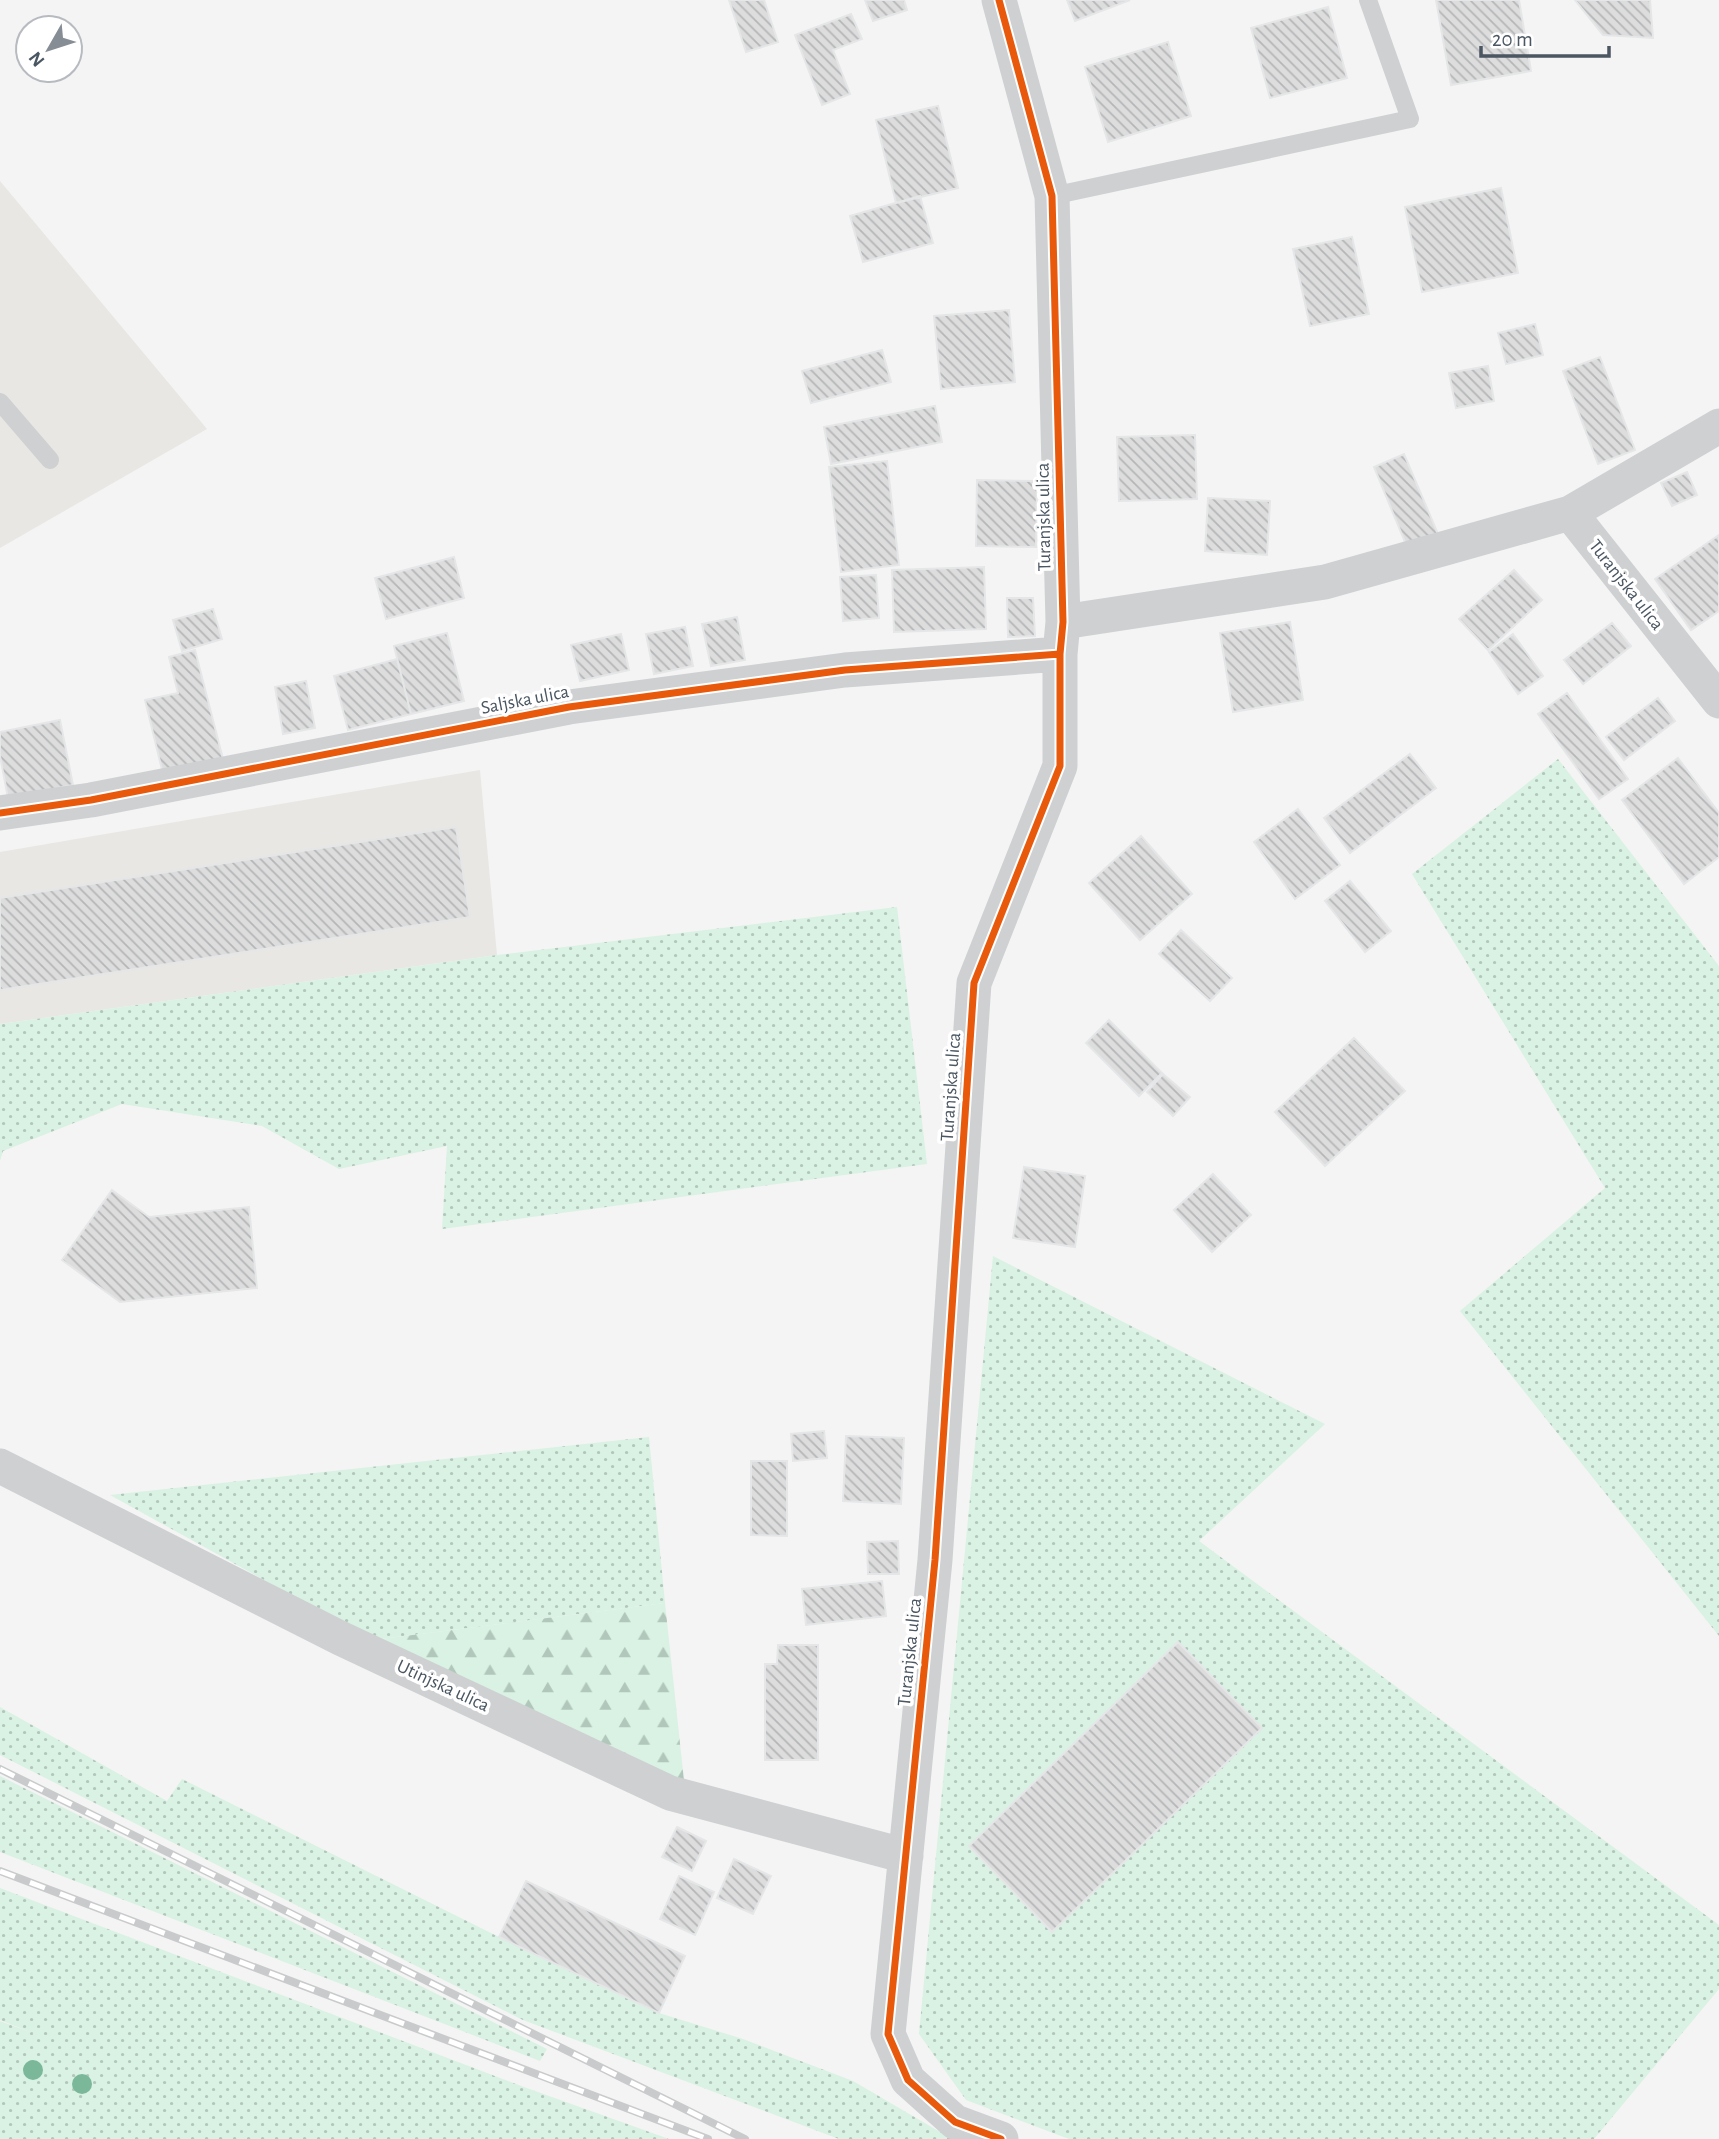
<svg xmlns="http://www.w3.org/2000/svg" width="1719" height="2139" viewBox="0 0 1719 2139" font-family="'Alegreya Sans',sans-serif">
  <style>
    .commercial { fill: #e8e7e3 }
    .grass { fill: url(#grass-dots) }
    .forest { fill: url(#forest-firs) }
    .building { fill: url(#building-back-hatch); stroke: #e5e6e7; stroke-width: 2 }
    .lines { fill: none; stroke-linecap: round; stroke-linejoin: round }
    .service { stroke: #ced0d2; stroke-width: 18 }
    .minor { stroke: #ced0d2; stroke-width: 35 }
    .rail-casing { stroke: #c9cacc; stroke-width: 8 }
    .rail { stroke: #fff; stroke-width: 5; stroke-dasharray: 16; stroke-linecap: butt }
    .cycleway-casing { stroke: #fff; stroke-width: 11 }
    .cycleway { stroke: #e8590c; stroke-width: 7 }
    .tree { fill: #7ab899 }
    .labels { text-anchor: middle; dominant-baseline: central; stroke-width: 7; stroke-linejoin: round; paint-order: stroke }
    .street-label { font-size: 19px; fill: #4a5661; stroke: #fff }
  </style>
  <defs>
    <pattern id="grass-dots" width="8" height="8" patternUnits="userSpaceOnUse" patternTransform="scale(1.75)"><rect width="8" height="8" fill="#d9f2e3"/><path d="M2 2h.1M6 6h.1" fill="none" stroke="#b2c7bb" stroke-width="1.8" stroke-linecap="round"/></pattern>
    <pattern id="forest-firs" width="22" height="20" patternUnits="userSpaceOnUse" patternTransform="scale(1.75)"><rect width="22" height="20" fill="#d9f2e3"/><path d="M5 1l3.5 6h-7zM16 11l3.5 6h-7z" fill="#b2c7bb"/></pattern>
    <pattern id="building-back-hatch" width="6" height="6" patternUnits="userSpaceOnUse" patternTransform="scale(1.75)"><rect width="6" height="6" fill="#ddddde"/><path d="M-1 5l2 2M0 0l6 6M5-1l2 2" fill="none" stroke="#b5b6b7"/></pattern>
  </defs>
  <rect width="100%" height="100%" fill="#f4f4f4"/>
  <path class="commercial" d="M 0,181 L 207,429 L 0,548 Z
    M 480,770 L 497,955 L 0,1024 L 0,852 Z"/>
  <path class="grass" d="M 1558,759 L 1719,966 L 1719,1636 L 1460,1311 L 1605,1188 L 1412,874 Z
    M 897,907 L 927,1164 L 442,1229 L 447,1146 L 339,1169 L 262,1126 L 122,1104 L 3,1151 L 0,1161 L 0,1024 L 497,955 Z
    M 993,1256 L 1325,1424 L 1199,1541 L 1719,1925 L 1719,1989 L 1594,2139 L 1069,2139 L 966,2100 L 919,2034 Z
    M 649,1437 L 665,1603 L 373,1640 L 110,1495 Z
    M 0,1707 L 167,1801 L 182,1779 L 499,1937 L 659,2013 L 743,2039 L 853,2081 L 952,2139 L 839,2139 L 523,2020 L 0,1755 Z
    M 0,1776 L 547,2049 L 540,2061 L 0,1852 Z
    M 0,1888 L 524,2087 L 669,2139 L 0,2139 L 0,2021 L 35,2034 L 0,2020 Z"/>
  <path class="forest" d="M 665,1603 L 685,1790 L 373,1640 Z"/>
  <path class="building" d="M 729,0 L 764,0 L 778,42 L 746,52 Z
    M 865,0 L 904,0 L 907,10 L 873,21 Z
    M 1067,0 L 1130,0 L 1075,21 Z
    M 1436,0 L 1519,0 L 1531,71 L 1451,85 Z
    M 1575,0 L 1650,0 L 1653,38 L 1603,35 Z
    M 1328,7 L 1347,78 L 1270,98 L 1251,28 Z
    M 851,14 L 862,39 L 833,50 L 850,94 L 822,105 L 795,35 Z
    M 1168,42 L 1191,116 L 1108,142 L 1085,67 Z
    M 938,106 L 958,188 L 896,203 L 876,120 Z
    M 1501,188 L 1518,273 L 1422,292 L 1405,207 Z
    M 920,196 L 933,243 L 863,262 L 850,216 Z
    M 1352,237 L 1369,314 L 1310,326 L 1293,249 Z
    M 1009,310 L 1015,382 L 941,389 L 934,316 Z
    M 1535,324 L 1543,355 L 1506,364 L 1498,333 Z
    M 882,350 L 891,382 L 811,403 L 802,371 Z
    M 1600,357 L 1635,450 L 1598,464 L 1563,371 Z
    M 1488,366 L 1494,401 L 1456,408 L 1449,373 Z
    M 935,406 L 942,442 L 831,464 L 824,427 Z
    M 1195,435 L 1197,499 L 1119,501 L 1117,437 Z
    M 1404,454 L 1438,534 L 1407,547 L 1374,467 Z
    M 887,461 L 899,565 L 841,572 L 829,467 Z
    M 1687,472 L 1697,495 L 1672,506 L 1661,483 Z
    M 977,480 L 1037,481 L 1036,547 L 976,546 Z
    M 1208,498 L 1270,501 L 1267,555 L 1205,551 Z
    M 1719,535 L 1719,611 L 1691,630 L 1655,579 Z
    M 454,557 L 464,598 L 386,619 L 375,578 Z
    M 984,567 L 986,629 L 894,632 L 892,570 Z
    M 1514,570 L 1542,600 L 1488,650 L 1459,619 Z
    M 876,575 L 879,618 L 843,621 L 840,577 Z
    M 1007,598 L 1033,598 L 1035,636 L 1008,637 Z
    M 213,609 L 222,639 L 182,651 L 173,620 Z
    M 737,617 L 745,660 L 711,666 L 702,624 Z
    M 1290,622 L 1303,700 L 1233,712 L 1220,633 Z
    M 1612,623 L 1631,646 L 1583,684 L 1564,660 Z
    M 685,627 L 693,666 L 654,674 L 646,634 Z
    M 447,633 L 464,701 L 411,714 L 394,646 Z
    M 621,634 L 629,670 L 580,681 L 571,645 Z
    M 1513,634 L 1543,676 L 1518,694 L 1489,652 Z
    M 195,650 L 224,763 L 164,778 L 145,700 L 178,693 L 169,657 Z
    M 397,659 L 411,714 L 348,730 L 334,676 Z
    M 306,681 L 315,728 L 283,734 L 275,687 Z
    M 1567,693 L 1628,779 L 1599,799 L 1538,714 Z
    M 1658,698 L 1675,721 L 1624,760 L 1606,737 Z
    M 60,720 L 73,785 L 8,798 L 0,756 L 0,732 Z
    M 1410,754 L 1436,788 L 1350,853 L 1324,818 Z
    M 1678,758 L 1719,813 L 1719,857 L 1684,884 L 1622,800 Z
    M 1298,809 L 1340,865 L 1295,899 L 1254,842 Z
    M 456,827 L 470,917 L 0,990 L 0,898 Z
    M 1141,836 L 1192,894 L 1140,940 L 1089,883 Z
    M 1350,881 L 1391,931 L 1365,952 L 1325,901 Z
    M 1181,930 L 1232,978 L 1210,1001 L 1159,954 Z
    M 1109,1020 L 1162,1073 L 1139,1096 L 1086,1043 Z
    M 1354,1038 L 1405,1091 L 1325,1166 L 1275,1112 Z
    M 1163,1074 L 1190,1097 L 1173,1116 L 1147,1092 Z
    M 1024,1167 L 1085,1176 L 1075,1247 L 1013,1238 Z
    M 1213,1174 L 1251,1215 L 1212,1252 L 1174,1210 Z
    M 112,1190 L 149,1217 L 249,1207 L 257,1288 L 120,1302 L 62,1260 Z
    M 824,1431 L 827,1458 L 793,1461 L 791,1434 Z
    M 846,1436 L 904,1438 L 901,1504 L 843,1501 Z
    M 751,1461 L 787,1461 L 787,1536 L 751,1535 Z
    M 898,1541 L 899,1574 L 868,1574 L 867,1542 Z
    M 882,1581 L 886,1616 L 806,1625 L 802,1589 Z
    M 1178,1642 L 1262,1728 L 1052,1932 L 969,1846 Z
    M 778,1645 L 818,1645 L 818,1760 L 765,1760 L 765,1664 L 777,1664 Z
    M 677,1827 L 706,1841 L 692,1871 L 662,1857 Z
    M 734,1859 L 771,1876 L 753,1914 L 717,1898 Z
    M 679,1876 L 714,1892 L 695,1935 L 660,1919 Z
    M 526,1881 L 685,1956 L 659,2013 L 499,1937 Z"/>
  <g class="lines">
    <path class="service" d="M 1052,196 L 1410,119 L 1368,0
      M 0,402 L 50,460"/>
    <path class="minor" d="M 999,0 L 1052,196 L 1063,622 L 1060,654 L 1060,766 L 974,983 L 935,1560 L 888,2034 L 908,2080 L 955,2122 L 1001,2139
      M 1570,513 L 1719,426
      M 1063,622 L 1325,582 L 1570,513 L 1719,701
      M 0,813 L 91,800 L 569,707 L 845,670 L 1060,654
      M 0,1466 L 340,1638 L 670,1793 L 906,1856"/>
    <g class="rail-casing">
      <path id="rail" d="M 0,1769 L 745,2139
        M 0,1871 L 708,2139"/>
    </g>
    <use href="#rail" class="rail"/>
    <g class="cycleway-casing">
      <path id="cycleway" d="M 999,0 L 1052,196 L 1063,622 L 1060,654 L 1060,766 L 974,983 L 935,1560 L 888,2034 L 908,2080 L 955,2122 L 1001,2139
        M 0,813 L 91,800 L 569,707 L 845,670 L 1060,654"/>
    </g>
    <use href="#cycleway" class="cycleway"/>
  </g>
  <g class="tree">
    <circle cx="33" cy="2070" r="10"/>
    <circle cx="82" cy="2084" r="10"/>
  </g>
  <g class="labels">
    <g class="street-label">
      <text transform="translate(1044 517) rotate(-91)">Turanjska ulica</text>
      <text transform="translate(1626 585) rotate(52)">Turanjska ulica</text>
      <text transform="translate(525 700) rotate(-11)">Saljska ulica</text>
      <text transform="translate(951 1087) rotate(-86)">Turanjska ulica</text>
      <text transform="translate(910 1652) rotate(-84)">Turanjska ulica</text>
      <text transform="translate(443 1686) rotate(25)">Utinjska ulica</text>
    </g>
  </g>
  <g transform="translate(49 49) rotate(231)"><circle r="33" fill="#ffffff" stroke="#b7bbc0" stroke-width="2"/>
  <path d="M0-5L12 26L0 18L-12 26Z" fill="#868d94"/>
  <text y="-10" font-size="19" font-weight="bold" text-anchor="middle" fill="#4a5661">N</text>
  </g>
  <path d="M1481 46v10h128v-10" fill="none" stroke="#4a5661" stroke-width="3.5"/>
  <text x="1492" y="46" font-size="21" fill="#4a5661" stroke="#ffffff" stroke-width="5" paint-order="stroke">20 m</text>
</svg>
